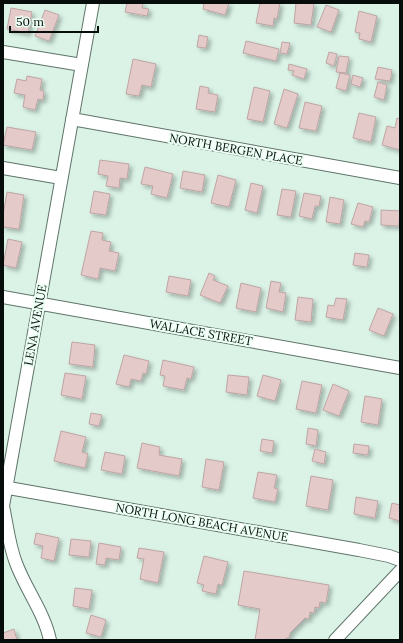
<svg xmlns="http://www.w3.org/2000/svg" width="403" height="643" viewBox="0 0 403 643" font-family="Lora,serif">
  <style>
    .building { fill: #e4cac8; stroke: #bea5a3; filter: url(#shadow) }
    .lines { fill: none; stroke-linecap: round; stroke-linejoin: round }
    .minor-casing { stroke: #5f7469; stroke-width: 14 }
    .minor { stroke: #fff; stroke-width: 12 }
    .labels { text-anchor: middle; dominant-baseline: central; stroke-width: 4; stroke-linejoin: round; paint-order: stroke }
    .street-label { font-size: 12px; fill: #060d0a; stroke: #ecfff5 }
  </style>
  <defs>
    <filter id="shadow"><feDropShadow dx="3" dy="3" stdDeviation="2" flood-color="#0004"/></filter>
  </defs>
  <rect width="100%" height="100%" fill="#dbf3e7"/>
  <path class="building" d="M 127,3 L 143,3 L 142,8 L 149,9 L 147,16 L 125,12 Z
    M 204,3 L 229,3 L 225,15 L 203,9 Z
    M 260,3 L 280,3 L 277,19 L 274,18 L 273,26 L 256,23 Z
    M 296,3 L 314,3 L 311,25 L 294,23 Z
    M 326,5 L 339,10 L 331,32 L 317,27 Z
    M 11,8 L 32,12 L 28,33 L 7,29 Z
    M 45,10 L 59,15 L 49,41 L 35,36 Z
    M 359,11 L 377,16 L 371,42 L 359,39 L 360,33 L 355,32 Z
    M 199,35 L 208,37 L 206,48 L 197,47 Z
    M 246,41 L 279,49 L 276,61 L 243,53 Z
    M 282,42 L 290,43 L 287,54 L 280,53 Z
    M 329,52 L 337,54 L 334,66 L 326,63 Z
    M 339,56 L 349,57 L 346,73 L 336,72 Z
    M 133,59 L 156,64 L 151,87 L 142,85 L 139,96 L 126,94 Z
    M 289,64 L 307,69 L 304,79 L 292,75 L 294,71 L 288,70 Z
    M 378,67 L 392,70 L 390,81 L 375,79 Z
    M 340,73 L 350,75 L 346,91 L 336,88 Z
    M 353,75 L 363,78 L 360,87 L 351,84 Z
    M 27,76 L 42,79 L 40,90 L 44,91 L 43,100 L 38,99 L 35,110 L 23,107 L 25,95 L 14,93 L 17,79 L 26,81 Z
    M 378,82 L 387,85 L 384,100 L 374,97 Z
    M 200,86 L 209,88 L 208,93 L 218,95 L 215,112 L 196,109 Z
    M 254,87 L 270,91 L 263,122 L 247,119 Z
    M 284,89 L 298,94 L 287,128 L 274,124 Z
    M 305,102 L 322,106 L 316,131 L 299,128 Z
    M 359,113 L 376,117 L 371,142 L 353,138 Z
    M 397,118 L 400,119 L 400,150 L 382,145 L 387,126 L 395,128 Z
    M 7,127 L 36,132 L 32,150 L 3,145 Z
    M 100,160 L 129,164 L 127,179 L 120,178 L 119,188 L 106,186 L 108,176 L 98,174 Z
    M 145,167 L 173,174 L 167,198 L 151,194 L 153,186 L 141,184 Z
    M 183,171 L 205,175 L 202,192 L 180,188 Z
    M 218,175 L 236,180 L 229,207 L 211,203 Z
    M 251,183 L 263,186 L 257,213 L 245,210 Z
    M 282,189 L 296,191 L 291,217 L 277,215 Z
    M 94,191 L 110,194 L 106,215 L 90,213 Z
    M 7,192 L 24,195 L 19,229 L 3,227 L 3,215 Z
    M 304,193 L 321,196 L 319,206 L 315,206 L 312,219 L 299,216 Z
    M 330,197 L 344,200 L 340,224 L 326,222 Z
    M 358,203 L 373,207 L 369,222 L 365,221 L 363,227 L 351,224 Z
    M 381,210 L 400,211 L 399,226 L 381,225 Z
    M 91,231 L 103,233 L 102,240 L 111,242 L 109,251 L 119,253 L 115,271 L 100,268 L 98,279 L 81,275 Z
    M 8,239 L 22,242 L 16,268 L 3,265 Z
    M 355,253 L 369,255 L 367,267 L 353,265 Z
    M 209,273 L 215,276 L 213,280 L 228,286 L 220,303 L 200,295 Z
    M 169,276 L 191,280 L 188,296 L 166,292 Z
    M 271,281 L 281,283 L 279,292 L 286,293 L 283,312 L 266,308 Z
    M 241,283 L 261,288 L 256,312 L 236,308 Z
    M 298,297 L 313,299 L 311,322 L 295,320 Z
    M 336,298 L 347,299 L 343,320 L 326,317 L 328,305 L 334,306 Z
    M 378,308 L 393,314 L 384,336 L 369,330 Z
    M 72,342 L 95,345 L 93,367 L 69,364 Z
    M 124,355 L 149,361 L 146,374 L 143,373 L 141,381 L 131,379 L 129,387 L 116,384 Z
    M 163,360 L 194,367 L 191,379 L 187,378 L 184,390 L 163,386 L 165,376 L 160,375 Z
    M 65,373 L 86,376 L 82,399 L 61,395 Z
    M 228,375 L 249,377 L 247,395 L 226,392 Z
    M 263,375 L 281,380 L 275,401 L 257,396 Z
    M 302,381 L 322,385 L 316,413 L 296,409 Z
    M 333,384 L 349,391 L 339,416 L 323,410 Z
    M 365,396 L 382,399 L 378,425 L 361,422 Z
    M 91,413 L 102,415 L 99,426 L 89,424 Z
    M 308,428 L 318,430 L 316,446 L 306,444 Z
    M 61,431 L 86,437 L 82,452 L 88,454 L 85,468 L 54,461 Z
    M 262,439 L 274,441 L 272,453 L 260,451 Z
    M 142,443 L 160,447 L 159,455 L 182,459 L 179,476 L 137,468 Z
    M 354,444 L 369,446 L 368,455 L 353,453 Z
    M 315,449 L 326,452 L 324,464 L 312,461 Z
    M 105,452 L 125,456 L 122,474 L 101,470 Z
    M 206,459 L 224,462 L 219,490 L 202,487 Z
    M 258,472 L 277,475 L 274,488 L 278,489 L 275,502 L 253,498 Z
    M 311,476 L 333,480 L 328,510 L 306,506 Z
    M 356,497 L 378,501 L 375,518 L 354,514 Z
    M 392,503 L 400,505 L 400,521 L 389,518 Z
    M 36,533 L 59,538 L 54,561 L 41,558 L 43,546 L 34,544 Z
    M 71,539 L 91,541 L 89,557 L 69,555 Z
    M 99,543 L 121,547 L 119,560 L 106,558 L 105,565 L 96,564 Z
    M 139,548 L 164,552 L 158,583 L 140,579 L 144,559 L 137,558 Z
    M 204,556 L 228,562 L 222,585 L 218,584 L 216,594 L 202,591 L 204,585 L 197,583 Z
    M 244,571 L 329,585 L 326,603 L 320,602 L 319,608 L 315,607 L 314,613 L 310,612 L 309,619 L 305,618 L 290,633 L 289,638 L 286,638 L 286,640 L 255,640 L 260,609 L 238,605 Z
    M 75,588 L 92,590 L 89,609 L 73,606 Z
    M 91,615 L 106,620 L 101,637 L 86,633 Z
    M 14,629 L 17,640 L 3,640 L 3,633 Z"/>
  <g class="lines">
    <g class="minor-casing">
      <path id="minor" d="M 3,52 L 82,65
        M 72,119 L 400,178
        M 3,168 L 61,178
        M 3,297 L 400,368
        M 3,487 L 359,550 L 389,556 L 400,560
        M 50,640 C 44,612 26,590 16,563 C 9,545 7,525 3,506 L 93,3
        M 335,640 L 400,571"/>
    </g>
    <use href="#minor" class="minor"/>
  </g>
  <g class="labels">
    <g class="street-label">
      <text transform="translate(236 149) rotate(10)">NORTH BERGEN PLACE</text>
      <text transform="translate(35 325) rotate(-80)">LENA AVENUE</text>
      <text transform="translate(201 332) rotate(10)">WALLACE STREET</text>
      <text transform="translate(202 522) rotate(10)">NORTH LONG BEACH AVENUE</text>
    </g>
  </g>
  <rect width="403" height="643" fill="none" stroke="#060d0a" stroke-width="8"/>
  <path d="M10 26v6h88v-6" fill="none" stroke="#060d0a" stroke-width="2"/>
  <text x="16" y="26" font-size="12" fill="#060d0a" stroke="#ecfff5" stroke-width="3" paint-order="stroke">50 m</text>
</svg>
